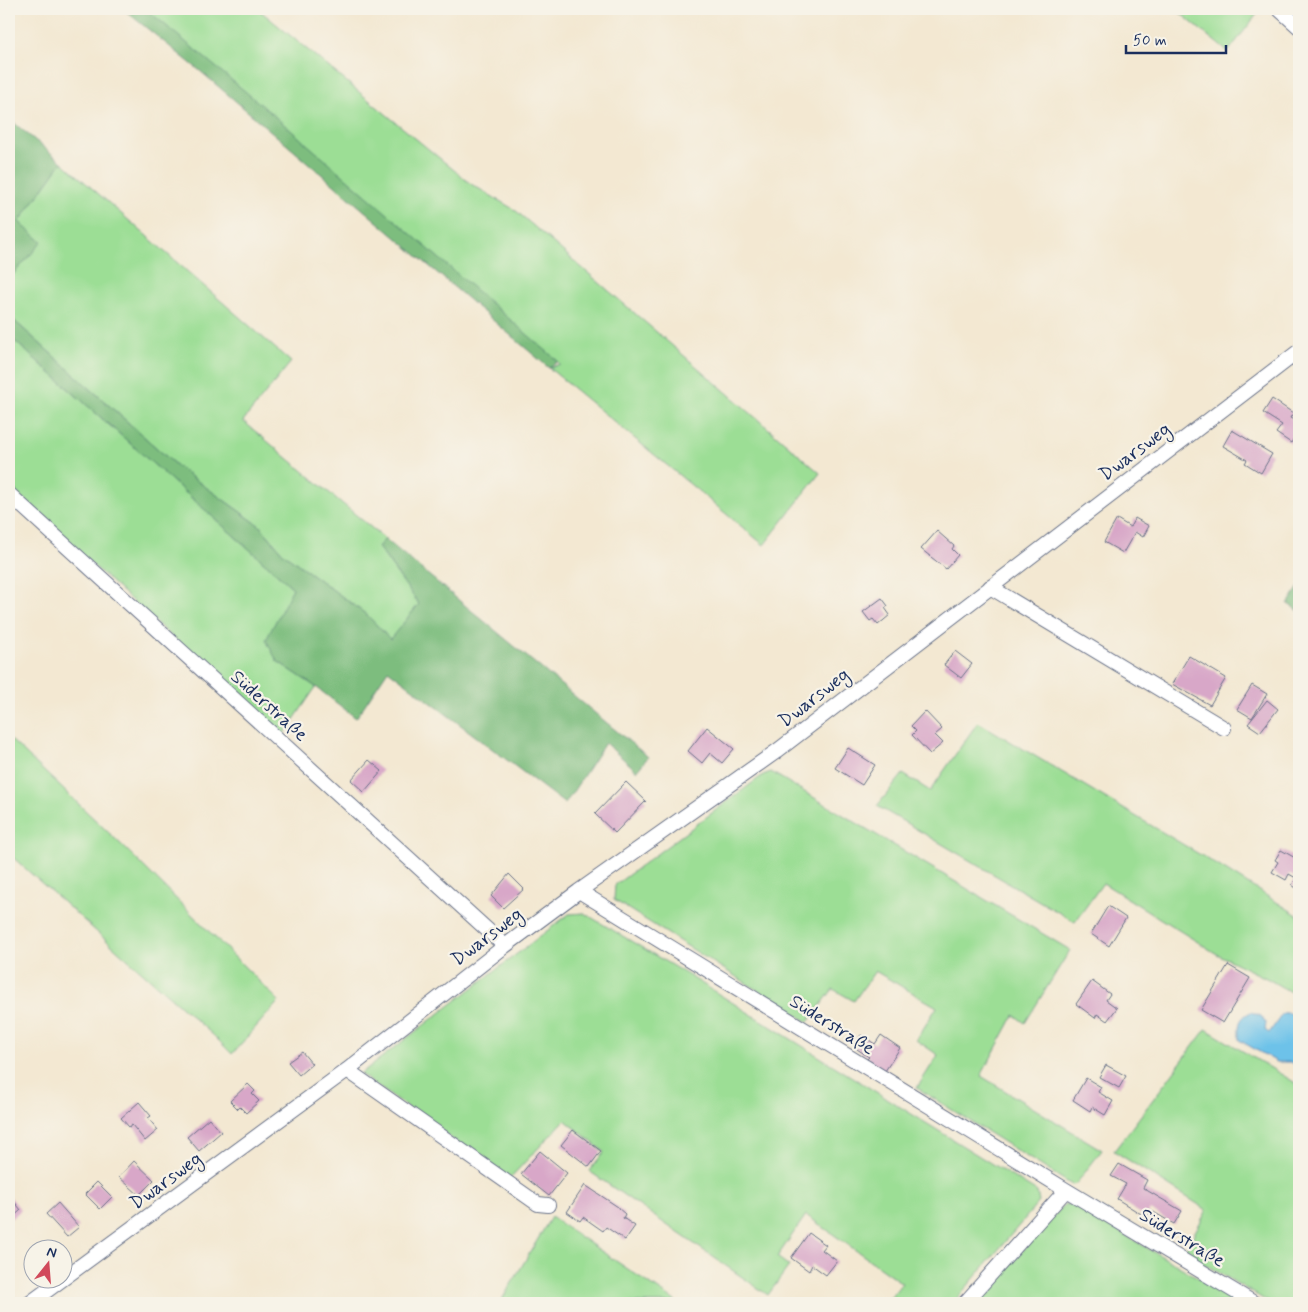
<svg xmlns="http://www.w3.org/2000/svg" width="1308" height="1312" viewBox="0 0 1308 1312" font-family="Mynerve,sans-serif">
  <style>
    .green { fill: #9cde95; stroke: #5c867a }
    .forest { fill: #7dbd7e; stroke: #4c766e }
    .water { fill: #6dc2e9; stroke: #4478a4 }
    .building { fill: #d8a7c8 }
    .lines { fill: none; stroke-linecap: round; stroke-linejoin: round }
    .minor-casing { stroke: #677087; stroke-width: 16 }
    .minor { stroke: #fff; stroke-width: 14 }
    .labels { text-anchor: middle; dominant-baseline: central; stroke-width: 4.5; stroke-linejoin: round; paint-order: stroke }
    .street-label { font-size: 19px; fill: #1b2f5e; stroke: #f7f3e8 }
  </style>
  <rect width="100%" height="100%" fill="#f7f3e8"/>
  <filter id="ink" filterUnits="userSpaceOnUse"><feTurbulence type="fractalNoise" baseFrequency=".02" numOctaves="2"/><feDisplacementMap in="SourceGraphic" scale="10" xChannelSelector="R" yChannelSelector="G"/><feConvolveMatrix kernelMatrix="1 2 1 2 8 2 1 2 1" color-interpolation-filters="sRGB"/></filter>
  <filter id="wash" filterUnits="userSpaceOnUse"><feTurbulence type="fractalNoise" baseFrequency=".0096" numOctaves="4" result="noise"/><feDisplacementMap in="SourceGraphic" scale="20" xChannelSelector="R" yChannelSelector="G"/><feGaussianBlur stdDeviation="1.12" result="paint"/><feColorMatrix in="noise" values="0 0 0 0 0 0 0 0 0 0 0 0 0 0 0 0 0 1.4 0 .05"/><feComposite in="paint" operator="in"/></filter>
  <g filter="url(#wash)">
    <rect width="100%" height="100%" fill="#f3e8d2"/>
    <path class="green" d="M 143,9 L 258,9 L 471,184 L 515,210 L 820,473 L 764,545 L 549,368 L 560,364 Z
      M 1175,9 L 1261,9 L 1228,52 Z
      M 62,162 L 291,362 L 243,421 L 385,539 L 378,547 L 419,604 L 390,640 L 367,615 L 283,553 L 260,526 L 179,468 L 9,316 L 9,279 L 41,242 L 19,222 Z
      M 9,336 L 293,588 L 277,661 L 316,687 L 282,737 L 9,489 Z
      M 978,722 L 1214,863 L 1299,916 L 1299,997 L 1268,979 L 1217,954 L 1103,883 L 1075,922 L 877,806 L 903,774 L 930,791 Z
      M 9,738 L 127,850 L 279,1001 L 232,1054 L 213,1035 L 9,854 Z
      M 771,772 L 1070,950 L 1025,1023 L 1014,1015 L 981,1076 L 1102,1150 L 1076,1184 L 1072,1185 L 917,1088 L 938,1055 L 916,1040 L 937,1007 L 875,971 L 854,1001 L 833,989 L 808,1022 L 614,900 L 615,885 L 763,775 Z
      M 584,913 L 688,975 L 1037,1192 L 1039,1202 L 953,1303 L 886,1303 L 902,1283 L 806,1215 L 777,1257 L 789,1266 L 768,1295 L 589,1171 L 604,1152 L 565,1120 L 509,1179 L 360,1074 L 569,914 Z
      M 1206,1029 L 1299,1085 L 1299,1303 L 1270,1303 L 1184,1252 L 1207,1210 L 1114,1151 Z
      M 1065,1204 L 1073,1205 L 1232,1297 L 1228,1303 L 974,1303 Z
      M 551,1217 L 678,1303 L 500,1303 Z"/>
    <path class="forest" d="M 123,9 L 146,9 L 264,107 L 558,361 L 549,368 L 199,70 Z
      M 9,119 L 62,162 L 19,222 L 42,242 L 9,279 Z
      M 9,316 L 179,468 L 260,526 L 283,553 L 367,615 L 390,639 L 419,604 L 378,547 L 385,539 L 648,757 L 637,771 L 605,743 L 565,804 L 388,670 L 356,718 L 316,687 L 277,661 L 266,640 L 293,588 L 9,336 Z
      M 1299,587 L 1299,611 L 1288,604 Z"/>
    <path class="water" d="M 1251,1012 L 1261,1016 L 1266,1023 L 1265,1030 L 1269,1033 L 1283,1013 L 1289,1013 L 1299,1019 L 1299,1067 L 1290,1062 L 1277,1062 L 1239,1040 C 1239,1026 1237,1019 1251,1012 Z"/>
    <g id="blocks">
      <path class="building" d="M 1272,399 L 1293,413 L 1290,418 L 1299,423 L 1299,430 L 1291,443 L 1276,433 L 1282,425 L 1263,413 Z
        M 1232,430 L 1272,454 L 1261,473 L 1245,463 L 1247,460 L 1223,446 Z
        M 1135,518 L 1149,526 L 1143,537 L 1135,532 L 1123,553 L 1104,542 L 1117,519 L 1130,527 Z
        M 937,531 L 954,546 L 952,549 L 958,555 L 946,569 L 921,549 Z
        M 882,598 L 888,606 L 885,608 L 890,615 L 878,625 L 873,619 L 870,621 L 863,612 Z
        M 955,651 L 972,664 L 961,678 L 944,665 Z
        M 1189,656 L 1226,678 L 1210,705 L 1172,684 Z
        M 1252,685 L 1267,694 L 1252,718 L 1237,709 Z
        M 1267,700 L 1278,709 L 1260,732 L 1248,724 Z
        M 925,711 L 942,729 L 935,735 L 943,743 L 930,754 L 912,735 L 916,731 L 911,726 Z
        M 707,727 L 734,749 L 722,763 L 710,753 L 702,763 L 688,751 Z
        M 848,748 L 875,765 L 862,785 L 835,768 Z
        M 369,760 L 382,771 L 364,792 L 351,780 Z
        M 626,782 L 646,801 L 615,833 L 595,814 Z
        M 1281,850 L 1299,860 L 1296,869 L 1299,870 L 1299,890 L 1292,885 L 1296,878 L 1289,874 L 1286,880 L 1272,872 L 1278,862 L 1275,860 Z
        M 509,874 L 524,889 L 503,908 L 491,896 Z
        M 1108,906 L 1126,918 L 1109,946 L 1091,934 Z
        M 1228,965 L 1250,978 L 1223,1023 L 1201,1010 Z
        M 1092,981 L 1110,994 L 1106,1000 L 1117,1008 L 1107,1021 L 1097,1014 L 1095,1018 L 1076,1004 Z
        M 861,1035 L 875,1044 L 881,1035 L 900,1048 L 885,1071 L 867,1059 L 869,1057 L 854,1047 Z
        M 302,1052 L 312,1064 L 299,1075 L 288,1062 Z
        M 1106,1065 L 1126,1076 L 1119,1088 L 1099,1077 Z
        M 1086,1078 L 1101,1087 L 1098,1092 L 1113,1101 L 1105,1115 L 1092,1107 L 1090,1111 L 1073,1100 Z
        M 248,1084 L 255,1091 L 252,1094 L 259,1101 L 246,1113 L 240,1107 L 238,1109 L 230,1101 Z
        M 139,1102 L 151,1116 L 148,1118 L 158,1130 L 145,1141 L 132,1125 L 129,1127 L 121,1118 Z
        M 209,1118 L 221,1132 L 199,1151 L 187,1137 Z
        M 573,1130 L 601,1151 L 589,1167 L 561,1145 Z
        M 540,1151 L 567,1173 L 549,1196 L 521,1174 Z
        M 134,1161 L 154,1180 L 139,1195 L 119,1177 Z
        M 1119,1164 L 1147,1180 L 1143,1188 L 1182,1211 L 1174,1224 L 1150,1210 L 1146,1217 L 1117,1199 L 1126,1184 L 1111,1176 Z
        M 97,1182 L 112,1197 L 100,1209 L 85,1194 Z
        M 585,1185 L 618,1207 L 618,1208 L 625,1214 L 623,1218 L 635,1226 L 625,1240 L 606,1227 L 603,1231 L 583,1217 L 580,1221 L 567,1212 Z
        M 9,1195 L 21,1210 L 11,1219 L 9,1216 Z
        M 58,1203 L 79,1227 L 67,1237 L 46,1214 Z
        M 809,1233 L 826,1245 L 822,1250 L 837,1261 L 826,1275 L 812,1265 L 809,1271 L 791,1258 Z"/>
    </g>
  </g>
  <g filter="url(#ink)">
    <use href="#blocks" fill-opacity="0" stroke="#677087" stroke-width="1"/>
    <g class="lines">
      <g class="minor-casing">
        <path id="minor" d="M 1279,9 L 1299,27
          M 9,494 L 505,946
          M 990,587 L 1224,728
          M 579,891 L 1066,1190 L 1254,1303
          M 347,1070 L 538,1204 L 548,1205
          M 30,1303 L 347,1070 L 505,946 L 579,891 L 777,751 L 1299,351
          M 965,1303 L 1066,1190"/>
      </g>
      <use href="#minor" class="minor"/>
    </g>
  </g>
  <g class="labels">
    <g class="street-label">
      <text transform="translate(1135 452) rotate(-37)">Dwarsweg</text>
      <text transform="translate(814 698) rotate(-38)">Dwarsweg</text>
      <text transform="translate(269 706) rotate(42)">Süderstraße</text>
      <text transform="translate(487 937) rotate(-37)">Dwarsweg</text>
      <text transform="translate(832 1025) rotate(32)">Süderstraße</text>
      <text transform="translate(166 1181) rotate(-36)">Dwarsweg</text>
      <text transform="translate(1182 1238) rotate(31)">Süderstraße</text>
    </g>
  </g>
  <rect width="1308" height="1312" fill="none" stroke="#f7f3e8" stroke-width="30"/>
  <g transform="translate(48 1264) rotate(17)"><circle r="24" fill="#f7f3e8" stroke="#9fa5b1"/>
  <path d="M0-4L9 19L0 12L-9 19Z" fill="#d1495b"/>
  <text y="-8" font-size="14" font-weight="bold" text-anchor="middle" fill="#1b2f5e">N</text>
  </g>
  <path d="M1126 45v8h100v-8" fill="none" stroke="#1b2f5e" stroke-width="2.5"/>
  <text x="1133" y="45" font-size="15" fill="#1b2f5e" stroke="#f7f3e8" stroke-width="4" paint-order="stroke">50 m</text>
</svg>
